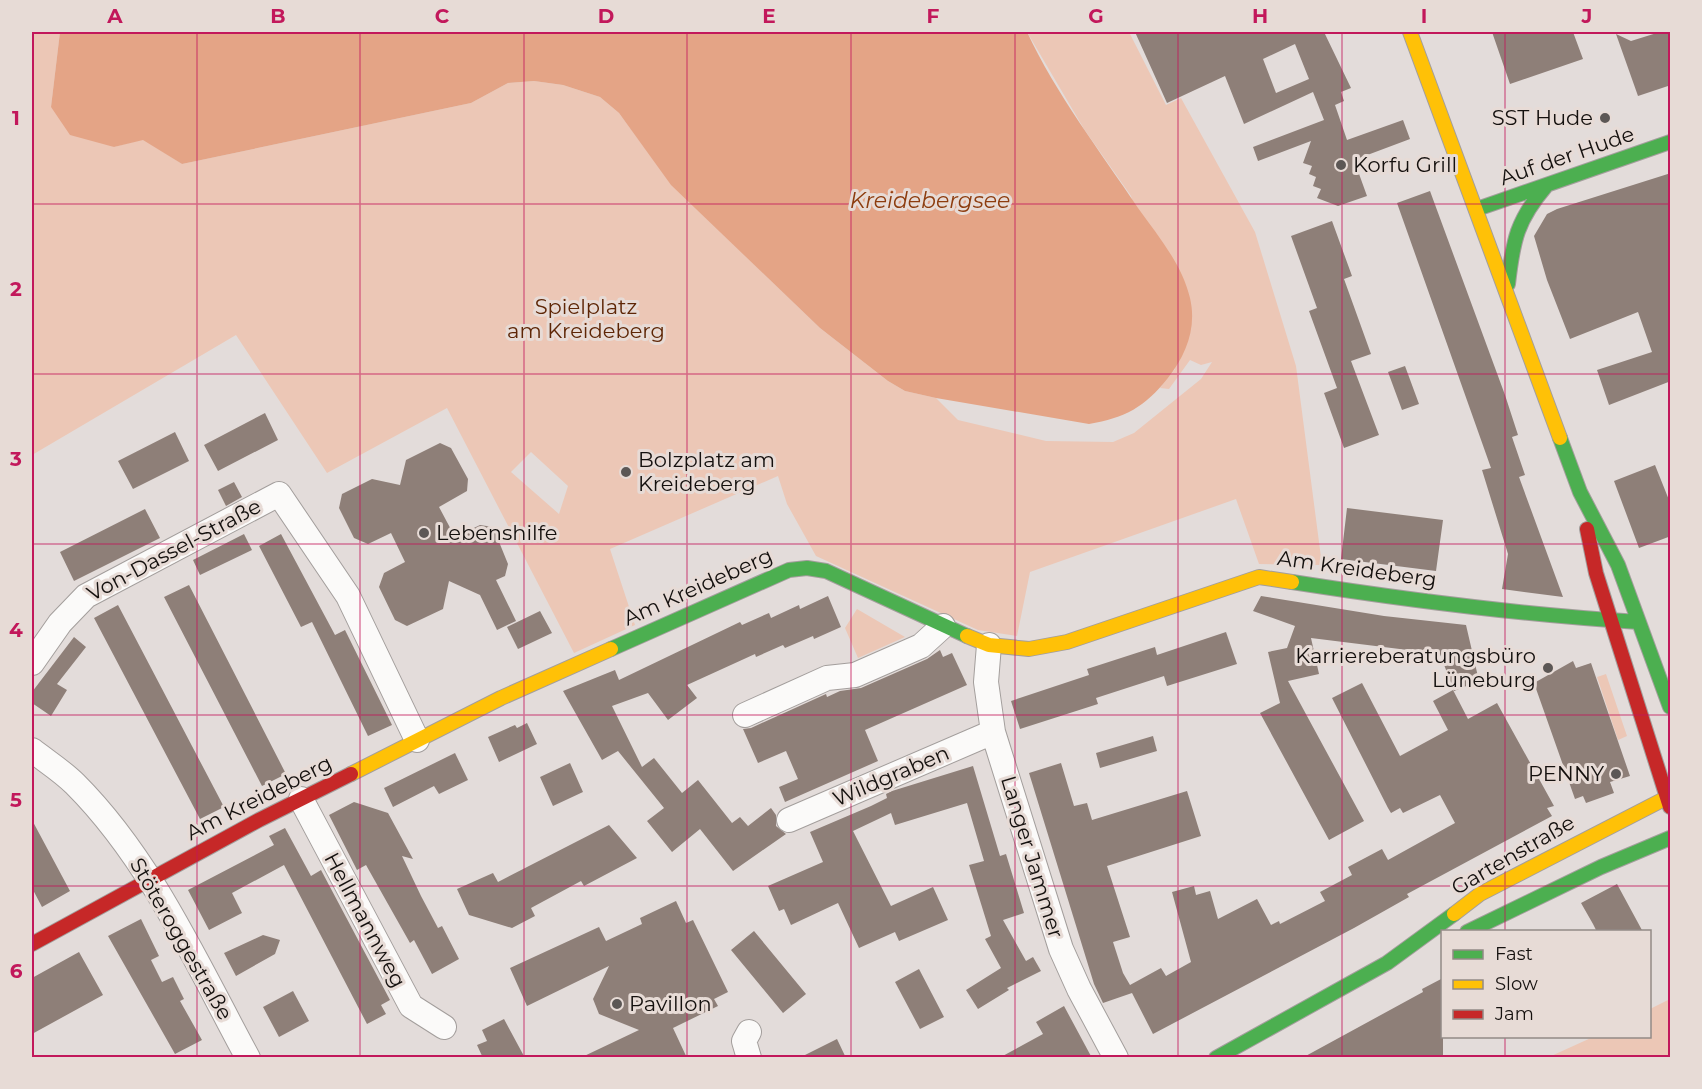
<svg xmlns="http://www.w3.org/2000/svg" width="1702" height="1089" font-family="Montserrat,sans-serif">
	<style>
		.green { fill: #ecc7b6; fill-rule: evenodd }
		.water { fill: #e4a486 }
		.building { fill: #8e7f78; fill-rule: evenodd }
		.lines { fill: none; stroke-linecap: round; stroke-linejoin: round }
		.street-casing { stroke: #a39e9c; stroke-width: 26 }
		.fast-casing { stroke: #a39e9c; stroke-width: 16 }
		.slow-casing { stroke: #a39e9c; stroke-width: 16 }
		.jam-casing { stroke: #a39e9c; stroke-width: 16 }
		.street { stroke: #fbfaf9; stroke-width: 24 }
		.fast { stroke: #4caf50; stroke-width: 14 }
		.slow { stroke: #ffc107; stroke-width: 14 }
		.jam { stroke: #c62828; stroke-width: 14 }
		.grid { fill: none; stroke: #c2185b; stroke-width: 1.5; stroke-opacity: 0.55 }
		.poi-dot { fill: #5c5755; stroke: #e7dbd6; stroke-width: 2 }
		.labels { text-anchor: middle; stroke-width: 6; stroke-linejoin: round; paint-order: stroke }
		.poi-label { font-size: 21px; fill: #14100e; stroke: #e7dbd6; text-anchor: start }
		.street-label { font-size: 21px; fill: #14100e; stroke: #e7dbd6 }
		.park-label { font-size: 21px; fill: #5e2606; stroke: #e7dbd6 }
		.water-label { font-size: 22px; font-style: italic; fill: #8d3c0e; stroke: #e7dbd6 }
		.neatline { fill: none; stroke: #c2185b; stroke-width: 2 }
		.grid-label { font-size: 20px; text-anchor: middle; font-weight: bold; fill: #c2185b }
	</style>
	<rect width="100%" height="100%" fill="#e3dcda"/>
	<path class="green" d="M32,32H60L51,107L114,147L143,139L182,164L471,103L508,83L534,81L563,85L600,97L619,113L672,185L820,328L888,381L905,391L936,398L958,420L1046,441L1113,442L1134,433L1201,379L1212,362L1201,365L1190,360L1169,389L1160,388L1175,369L1131,196L1084,129L1027,32H1129L1166,105L1181,98L1255,232L1296,366L1322,565L1259,564L1236,499L1030,572L1017,636L978,630L816,556L787,504L778,476L610,549L635,625L574,653L447,408L327,473L236,335L32,455ZM531,452L568,486L559,514L511,472Z
		M857,609L905,637L858,658L845,628Z
		M1606,674L1627,736L1618,740L1597,677Z
		M1670,999V1057H1549L1593,1037L1650,1036V1009Z"/>
	<path class="water" d="M60,32H1027C1056,94 1100,151 1138,208C1158,236 1182,264 1190,298C1197,328 1186,355 1168,378C1145,407 1125,418 1089,424L936,398L905,391L888,381L820,328L671,185L619,113L600,97L563,85L534,81L508,83L471,103L182,164L143,140L114,147L70,135L51,107Z"/>
	<path class="building" d="M1135,32H1324L1351,88L1341,92L1344,101L1335,105L1347,140L1403,120L1410,139L1354,160L1367,196L1338,206L1317,198L1321,189L1313,186L1316,177L1309,174L1312,166L1303,163L1311,141L1258,161L1253,147L1324,120L1313,92L1244,124L1225,76L1167,103ZM1295,44L1309,79L1276,93L1263,59Z
		M1492,32H1573L1583,59L1510,84Z
		M1660,32H1671V85L1638,96L1616,34L1631,41Z
		M1671,173V381L1609,405L1597,370L1652,352L1638,312L1570,339L1547,280L1534,236L1547,214L1557,209Z
		M1430,191L1505,395L1518,435L1512,437L1525,475L1519,477L1563,597L1502,589L1508,554L1482,470L1491,468L1397,203Z
		M1332,221L1352,276L1344,279L1371,354L1351,361L1379,435L1344,448L1324,393L1337,388L1309,311L1317,308L1291,236Z
		M1405,366L1419,404L1402,410L1388,372Z
		M265,413L278,440L218,471L204,445Z
		M175,432L189,461L133,489L118,461Z
		M440,443L451,448L468,479L467,491L439,507L455,537L480,525L493,527L508,564L505,576L496,580L516,621L497,630L480,595L449,581L443,609L407,626L395,620L379,587L384,573L405,562L391,533L368,544L354,538L339,508L342,494L372,479L400,485L406,460Z
		M1655,465L1671,505V536L1639,548L1614,481Z
		M234,482L242,497L226,506L218,490Z
		M1347,508L1443,520L1436,571L1341,559Z
		M145,509L160,538L74,581L60,552Z
		M244,534L252,550L200,575L193,560Z
		M281,534L335,635L345,630L392,725L368,736L312,622L301,627L259,546Z
		M189,585L286,774L262,786L164,597Z
		M828,596L841,627L814,639L813,636L785,648L783,645L756,657L755,654L687,685L697,698L668,720L648,693L612,706L642,767L654,758L682,793L698,780L732,823L740,817L748,826L771,808L776,815V826L786,834L733,871L700,829L672,852L647,821L664,808L618,751L602,760L563,691L615,670L619,680L740,622L742,625L769,613L771,618L799,605L800,609Z
		M1261,596L1384,616L1466,625L1479,681L1454,691L1440,654L1311,638L1319,674L1288,681L1364,821L1329,840L1260,713L1280,703L1268,652L1287,648L1295,626L1253,611Z
		M118,605L224,807L200,819L94,618Z
		M540,611L552,633L518,649L507,627Z
		M1226,632L1237,664L1167,686L1164,676L1096,698L1098,704L1020,729L1011,701L1089,675L1087,669L1155,647L1157,655Z
		M74,637L86,647L57,684L67,690L51,716L32,703V692Z
		M940,650L943,657L952,653L967,685L865,730L878,761L785,802L779,787L798,779L786,751L758,763L743,729L751,728L826,694L827,697L840,691L861,688L927,659Z
		M1573,661L1576,668L1591,663L1630,776L1610,782L1614,793L1586,803L1583,796L1575,799L1534,683Z
		M1362,683L1400,756L1448,730L1433,701L1453,690L1468,719L1497,703L1554,806L1547,808L1552,816L1407,894L1409,897L1354,928L1153,1034L1132,993L1103,1003L1094,984L1029,773L1061,763L1074,806L1087,803L1092,820L1187,791L1201,836L1107,866L1130,937L1113,942L1123,973L1130,985L1161,968L1166,976L1191,962L1172,892L1194,886L1196,895L1210,891L1218,919L1257,899L1271,925L1279,921L1280,924L1325,901L1320,892L1352,875L1348,867L1382,849L1388,860L1455,823L1440,795L1403,813L1400,808L1391,813L1388,808L1332,698Z
		M527,723L537,744L499,762L488,737L515,725L517,728Z
		M1153,736L1157,751L1100,768L1096,753Z
		M455,753L468,780L439,794L434,786L393,807L384,788Z
		M570,763L583,792L553,806L540,777Z
		M973,766L1000,856L1006,854L1024,913L1003,920L1026,961L1033,957L1041,971L1007,988L1009,990L978,1009L966,990L1001,968L985,939L991,936L969,865L984,861L967,803L895,825L891,813L853,831L891,906L933,887L948,920L899,941L895,932L859,948L838,903L791,925L784,909L779,911L768,886L823,862L810,832L871,806L887,798L886,794L892,791Z
		M354,802L388,813L413,859L402,856L421,896L438,928L442,926L459,959L432,974L414,940L410,943L366,865L357,870L329,815Z
		M32,820L70,891L42,907L32,888Z
		M609,825L637,858L584,886L581,881L531,908L535,916L512,928L469,915L457,889L493,873L498,882Z
		M285,828L311,876L321,870L390,1000L381,1005L386,1014L367,1024L284,865L232,893L242,913L209,930L188,890L274,845L269,836Z
		M1617,884L1643,932H1597L1593,924L1581,903Z
		M676,901L686,923L693,920L728,992L714,999L718,1006L673,1028L687,1058H580L639,1030L599,1014L593,999L609,966L527,1006L510,968L599,927L606,941L642,924L640,918Z
		M141,919L159,956L151,960L162,982L173,977L184,999L180,1001L202,1040L175,1054L108,936Z
		M754,931L806,994L783,1013L731,950Z
		M263,935L280,940L275,954L236,976L224,953Z
		M79,952L103,995L32,1034V978Z
		M919,969L944,1017L920,1029L895,982Z
		M1443,978V1058H1302L1423,992L1422,989Z
		M293,991L309,1021L279,1037L263,1007Z
		M1064,1006L1092,1058H999L1043,1034L1036,1022Z
		M504,1019L525,1058H483L477,1045L487,1041L482,1030Z
		M837,1039L846,1058H799Z"/>
	<g class="lines">
		<g class="street-casing">
			<path id="street" d="M989,645L986,682L993,732L1061,949L1079,989L1116,1058
				M32,663L60,623L86,596L279,494L348,596L417,740
				M745,715L827,678L855,675L921,646L943,626
				M32,750C46,761 62,771 75,784C151,860 197,964 248,1058
				M301,799L411,1006L444,1027
				M789,820L993,732
				M749,1032L744,1041L749,1058"/>
		</g>
		<g class="fast-casing">
			<path id="fast" d="M1477,209L1670,142
				M1508,284C1513,240 1517,220 1546,186
				M1560,438L1580,492L1618,565L1670,707
				M1292,582C1407,600 1523,615 1639,622
				M611,649L789,570L807,568L826,571L967,636
				M1467,932L1601,867L1670,838
				M1216,1058L1387,963L1454,914"/>
		</g>
		<g class="slow-casing">
			<path id="slow" d="M1410,32L1560,438
				M967,636L989,645L1029,649L1067,642L1259,577L1292,582
				M351,774L501,698L611,649
				M1454,914L1480,894L1670,796"/>
		</g>
		<g class="jam-casing">
			<path id="jam" d="M1587,529L1596,573L1670,807
				M32,944L259,820L351,774"/>
		</g>
		<use href="#street" class="street"/>
		<use href="#fast" class="fast"/>
		<use href="#slow" class="slow"/>
		<use href="#jam" class="jam"/>
	</g>
	<path class="grid" d="M197,32V1058M360,32V1058M524,32V1058M687,32V1058M851,32V1058M1015,32V1058M1178,32V1058M1342,32V1058M1505,32V932M32,204H1670M32,374H1670M32,544H1670M32,715H1670M32,886H1670M1505,1036V1058"/>
	<g class="poi-dot">
		<circle cx="1605" cy="118" r="6"/>
		<circle cx="1341" cy="165" r="6"/>
		<circle cx="626" cy="472" r="6"/>
		<circle cx="424" cy="533" r="6"/>
		<circle cx="1548" cy="668" r="6"/>
		<circle cx="1616" cy="774" r="6"/>
		<circle cx="617" cy="1004" r="6"/>
	</g>
	<g class="labels">
		<g class="poi-label">
			<text x="1593" y="125" text-anchor="end">SST Hude</text>
			<text x="1353" y="172">Korfu Grill</text>
			<text x="638" y="467">Bolzplatz am<tspan x="638" dy="24">Kreideberg</tspan></text>
			<text x="436" y="540">Lebenshilfe</text>
			<text x="1536" y="663" text-anchor="end">Karriereberatungsbüro<tspan x="1536" dy="24">Lüneburg</tspan></text>
			<text x="1604" y="781" text-anchor="end">PENNY</text>
			<text x="629" y="1011">Pavillon</text>
		</g>
		<g class="street-label">
			<text transform="translate(1567 156) rotate(-19)" y="7">Auf der Hude</text>
			<text transform="translate(174 550) rotate(-28)" y="7">Von-Dassel-Straße</text>
			<text transform="translate(1357 569) rotate(8)" y="7">Am Kreideberg</text>
			<text transform="translate(698 587) rotate(-24)" y="7">Am Kreideberg</text>
			<text transform="translate(891 776) rotate(-23)" y="7">Wildgraben</text>
			<text transform="translate(259 798) rotate(-27)" y="7">Am Kreideberg</text>
			<text transform="translate(1513 855) rotate(-30)" y="7">Gartenstraße</text>
			<text transform="translate(1032 857) rotate(73)" y="7">Langer Jammer</text>
			<text transform="translate(365 920) rotate(62)" y="7">Hellmannweg</text>
			<text transform="translate(181 939) rotate(60)" y="7">Stöteroggestraße</text>
		</g>
		<g class="park-label">
			<text x="586" y="314">Spielplatz<tspan x="586" dy="24">am Kreideberg</tspan></text>
		</g>
		<g class="water-label">
			<text x="930" y="208">Kreidebergsee</text>
		</g>
	</g>
	<rect width="1702" height="1089" fill="none" stroke="#e7dbd6" stroke-width="66"/>
	<rect x="1441" y="930" width="210" height="108" fill="#e7dbd6" stroke="#938a86" stroke-width="1.5"/>
	<rect x="1453" y="950" width="30" height="9" fill="#4caf50" stroke="#938a86" stroke-width="1.5"/>
	<text x="1495" y="960" font-size="18" fill="#14100e">Fast</text>
	<rect x="1453" y="980" width="30" height="9" fill="#ffc107" stroke="#938a86" stroke-width="1.5"/>
	<text x="1495" y="990" font-size="18" fill="#14100e">Slow</text>
	<rect x="1453" y="1010" width="30" height="9" fill="#c62828" stroke="#938a86" stroke-width="1.5"/>
	<text x="1495" y="1020" font-size="18" fill="#14100e">Jam</text>
	<rect x="33" y="33" width="1636" height="1023" class="neatline"/>
	<g class="grid-label">
		<text x="115" y="23">A</text>
		<text x="278" y="23">B</text>
		<text x="442" y="23">C</text>
		<text x="606" y="23">D</text>
		<text x="769" y="23">E</text>
		<text x="933" y="23">F</text>
		<text x="1096" y="23">G</text>
		<text x="1260" y="23">H</text>
		<text x="1424" y="23">I</text>
		<text x="1587" y="23">J</text>
		<text x="16" y="125">1</text>
		<text x="16" y="296">2</text>
		<text x="16" y="466">3</text>
		<text x="16" y="637">4</text>
		<text x="16" y="807">5</text>
		<text x="16" y="978">6</text>
	</g>
</svg>
